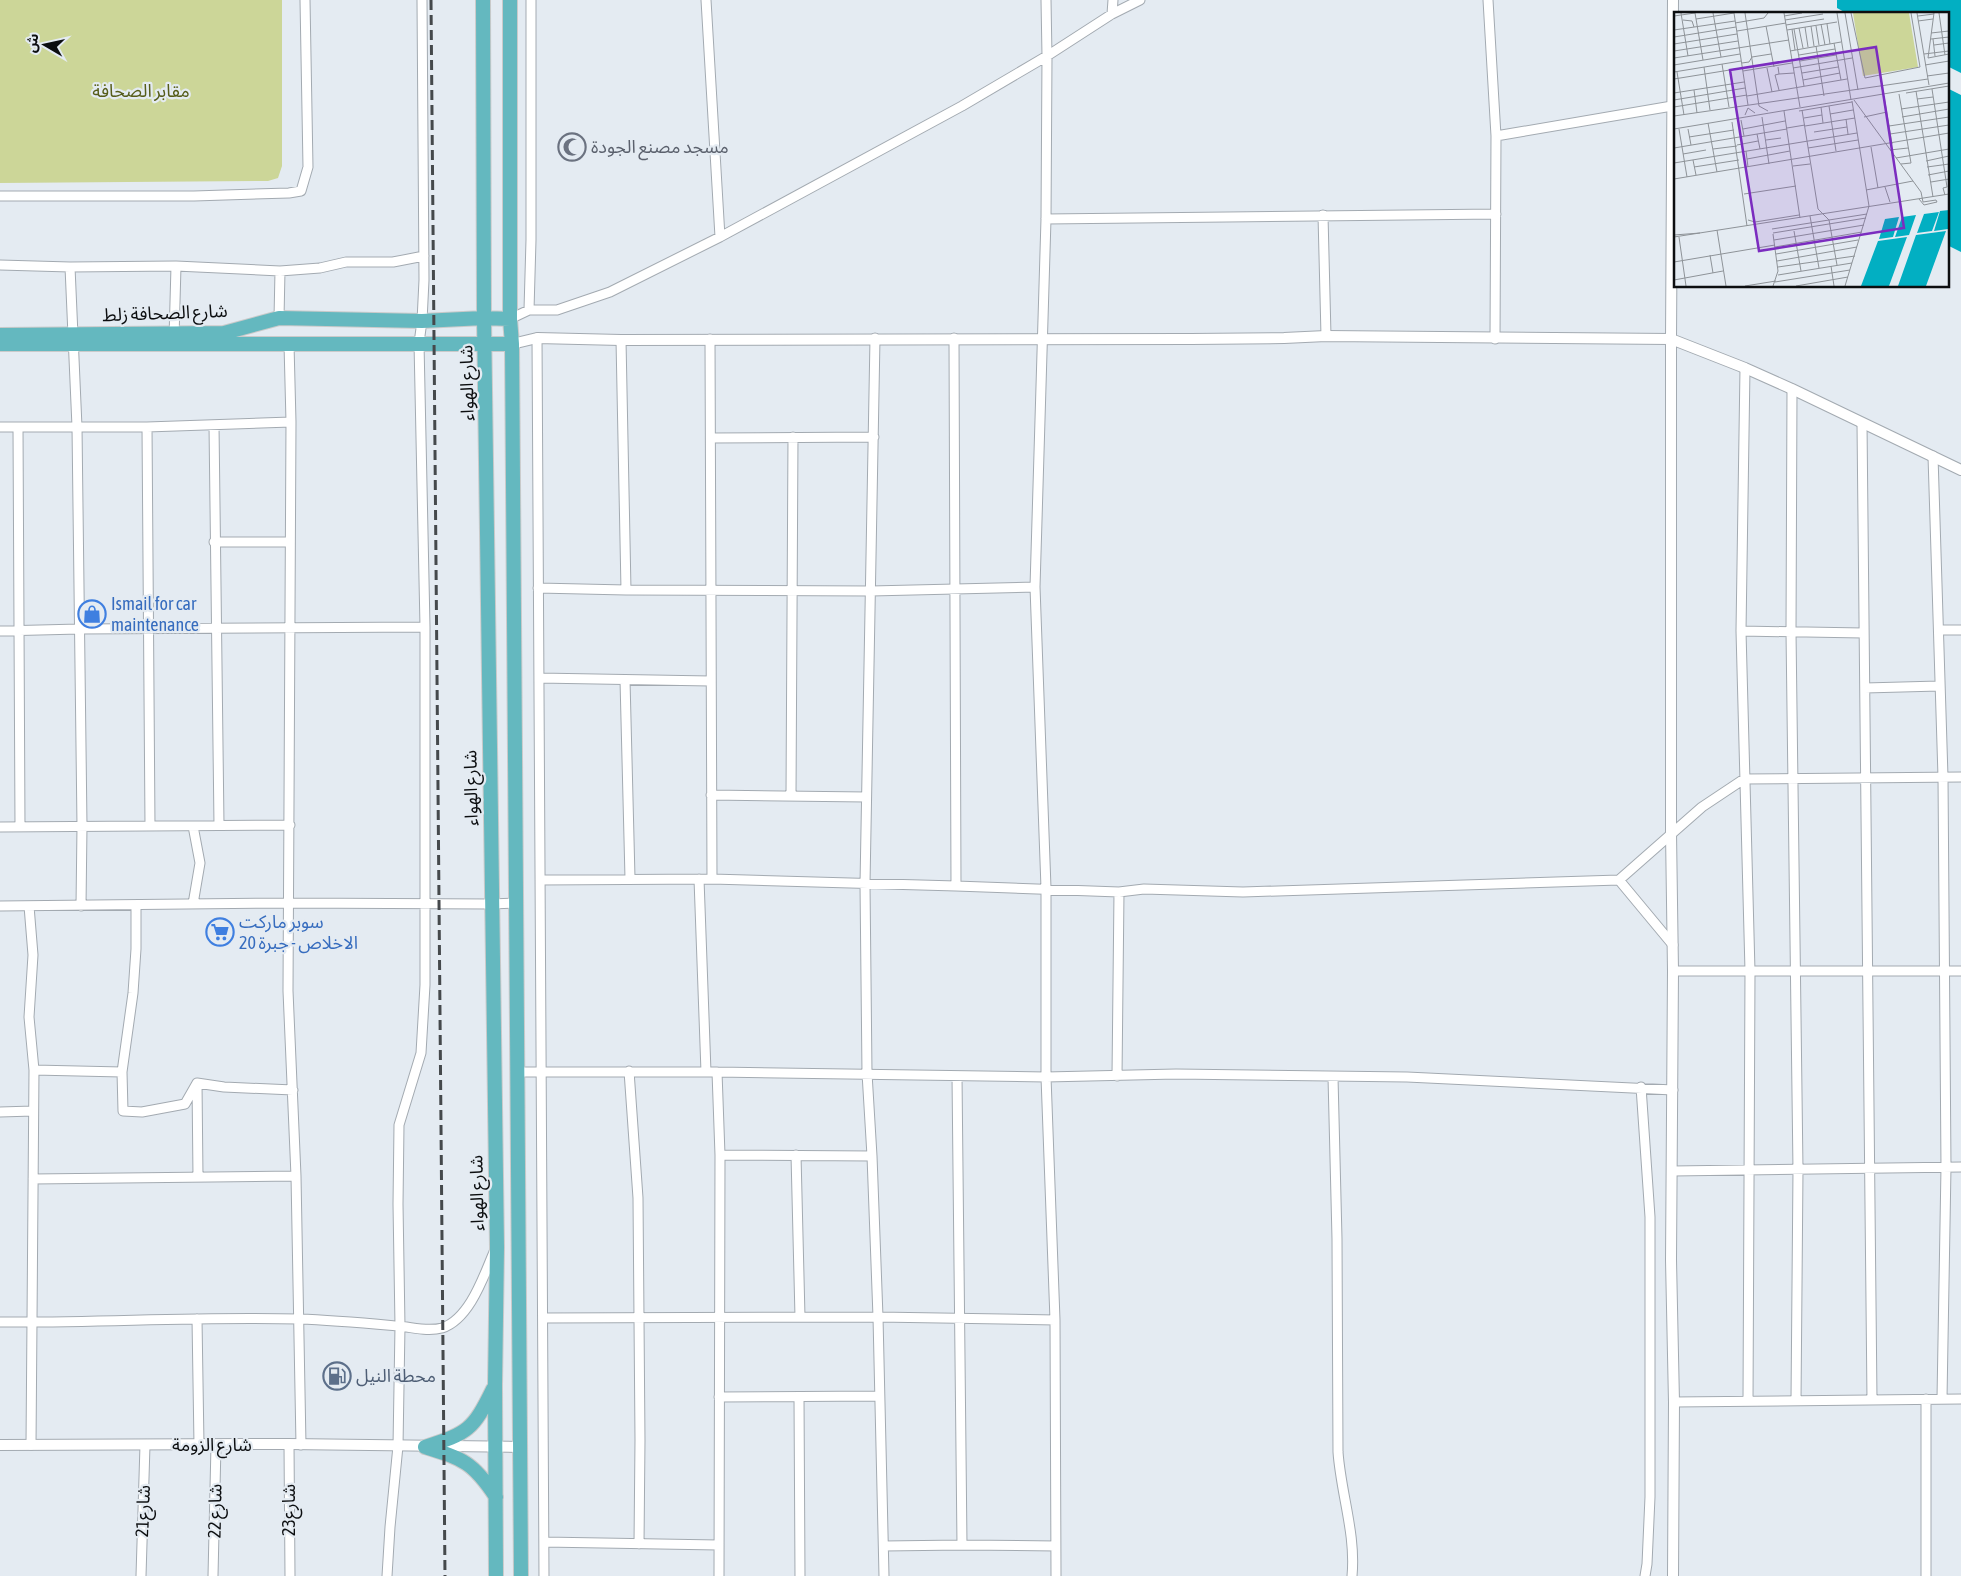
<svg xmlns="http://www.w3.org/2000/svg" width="1961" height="1576" font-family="'Asap Condensed','Noto Sans Arabic',sans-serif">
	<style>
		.green { fill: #ccd698 }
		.water { fill: #02afc2 }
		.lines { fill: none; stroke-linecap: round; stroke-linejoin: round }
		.minor-casing { stroke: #a3aab1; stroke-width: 11 }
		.tertiary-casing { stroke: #a3aab1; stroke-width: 12 }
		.trunk-casing { stroke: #cacaca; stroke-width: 16 }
		.minor { stroke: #fff; stroke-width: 9 }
		.tertiary { stroke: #fff; stroke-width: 10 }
		.trunk { stroke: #64b8bf; stroke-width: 14 }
		.rail { stroke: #45494c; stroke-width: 3; stroke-dasharray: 10 5; stroke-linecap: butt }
		.labels { text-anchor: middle; stroke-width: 4.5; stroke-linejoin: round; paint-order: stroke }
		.park-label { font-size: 18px; fill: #565d1a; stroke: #e4ebf2 }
		.worship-label { font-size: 18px; fill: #5b616d; stroke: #e4ebf2; text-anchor: start }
		.street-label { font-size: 18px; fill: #0c0e10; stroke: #e4ebf2 }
		.shop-label { font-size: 18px; fill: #366cbe; stroke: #e4ebf2; text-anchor: start }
		.service-label { font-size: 18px; fill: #4e5e75; stroke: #e4ebf2; text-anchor: start }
		.inset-road { fill: none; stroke: #8e9398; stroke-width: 1 }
		.view { fill: #7b2cbf; fill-opacity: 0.15; stroke: #7b2cbf; stroke-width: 2.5 }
		.inset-edge { fill: none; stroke: #0c0e10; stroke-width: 2.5 }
	</style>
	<rect width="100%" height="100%" fill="#e4ebf2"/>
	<path class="green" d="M0,0H282V166L278,178L268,181L0,183Z"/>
	<path class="water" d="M1837,0H1961V73L1947,66V14H1848L1837,8Z
		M1947,88L1961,95V252L1947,245Z"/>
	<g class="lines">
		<g class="minor-casing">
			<path id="minor" d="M706,0L720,237
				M1046,0L1047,56L1046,219L1035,587L1046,888V1077L1055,1320L1056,1576
				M1488,0L1496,136L1495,339
				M1112,14L1113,0
				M1496,136L1672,106
				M0,196H194L289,193L301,191L308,167L305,0
				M1323,215L1326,336
				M1046,219L1496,214
				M0,265L70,267L176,266L280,271L320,268L346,262H393L424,256
				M70,267L77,427L82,826L81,906
				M529,310L531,240V0
				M279,318L280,271
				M510,319L529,310H557L610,292L720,237L962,106L1047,56L1112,14L1140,0
				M174,338L176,266
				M537,338L544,1576
				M875,338L865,884L867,1073L872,1156L878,1317L884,1576
				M954,338L956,886
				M710,339L712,879
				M621,340L626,590
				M289,344L291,422L288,991L296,1176L301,1445
				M1745,368L1741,631L1750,971L1748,1401
				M1792,389L1791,632L1798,1170L1796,1401
				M1862,423L1872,1400
				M214,425L219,825
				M0,427H147L291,422
				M18,427L20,827
				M147,427L150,826
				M711,438L874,437
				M1933,456L1943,777L1946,1167L1942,1399
				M214,542H290
				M538,588L626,590L871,591L1035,587
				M1939,630H1961
				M0,631L79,629L425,627
				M1741,631L1863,633
				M539,678L710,681
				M625,680L630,878
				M1865,688L1939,686
				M711,795L866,797
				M791,796L793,437
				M193,826L200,863L193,904
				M0,827L290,825
				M699,879L706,1072
				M540,880L712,879L956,886L1119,892L1144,889L1243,892L1619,880L1702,807L1744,779L1961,777
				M1619,880L1673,945
				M136,905V949L133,993L122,1072L123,1111L142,1112L185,1104L197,1083
				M0,906L288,903L491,904L515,903
				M29,906L33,955L29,1017L34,1070L31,1445
				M1673,971H1961
				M34,1070L122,1072
				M629,1071L638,1198L640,1440L639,1544
				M517,1072H717L1046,1077L1176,1074L1407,1077L1673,1090
				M717,1072L720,1155L719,1576
				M957,1076L962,1545
				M1117,1076L1119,892
				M1333,1077L1337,1239L1338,1452C1341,1494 1356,1534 1352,1576
				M197,1083L224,1087L293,1090
				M197,1083L198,1177
				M1641,1087L1650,1217V1497L1647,1564L1645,1576
				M0,1112L33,1111
				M720,1155L872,1156
				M796,1155L800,1317
				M1673,1171L1961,1167
				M33,1179L296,1176
				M543,1318L878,1317L1055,1320
				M197,1319L199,1445
				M0,1322C100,1323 199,1316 299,1319C332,1320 364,1323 397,1326C412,1327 427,1332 442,1328C470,1319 484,1275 494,1252
				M719,1397L879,1396
				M799,1397L800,1576
				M1674,1402L1961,1399
				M289,1444L290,1576
				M544,1542L718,1545
				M884,1546L962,1545L1056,1546
				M141,1576L145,1445
				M213,1576L216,1445
				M387,1576L390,1527L398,1446L400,1326L398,1204L399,1125L421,1053L425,985V627L419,343L422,321L424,280L422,0
				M1926,1576V1399"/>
		</g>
		<g class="tertiary-casing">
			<path id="tertiary" d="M512,344L537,338L621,340L1191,339L1284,338L1326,336L1671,339L1745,368L1792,389L1961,470
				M0,1445L289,1444L521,1447
				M1673,1576L1674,1402L1671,1260L1673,971L1671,833V339L1673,0"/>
		</g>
		<g class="trunk-casing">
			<path id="trunk" d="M483,0L484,318L497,1247L495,1386L496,1576
				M510,0V319L512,344L521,1576
				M0,335L224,333L279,318L422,321L484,318L510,319
				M0,344H512
				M425,1447C468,1433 473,1430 493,1389
				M425,1447C463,1459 473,1462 496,1497"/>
		</g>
		<use href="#minor" class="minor"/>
		<use href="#tertiary" class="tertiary"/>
		<use href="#trunk" class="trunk"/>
		<path class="rail" d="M431,0L445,1576"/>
	</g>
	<defs>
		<g id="mosque-ring" transform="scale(1.4375)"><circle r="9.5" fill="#e4ebf2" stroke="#6b7280" stroke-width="1.5"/><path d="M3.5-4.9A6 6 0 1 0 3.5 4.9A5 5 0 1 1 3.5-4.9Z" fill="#6b7280"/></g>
		<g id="shop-ring" transform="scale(1.4375)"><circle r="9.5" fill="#e4ebf2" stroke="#3f7fe0" stroke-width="1.5"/><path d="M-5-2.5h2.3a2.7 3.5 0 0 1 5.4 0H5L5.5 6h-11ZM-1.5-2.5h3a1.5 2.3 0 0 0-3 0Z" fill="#3f7fe0"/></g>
		<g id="supermarket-ring" transform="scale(1.4375)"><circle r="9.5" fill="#e4ebf2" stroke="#3f7fe0" stroke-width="1.5"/><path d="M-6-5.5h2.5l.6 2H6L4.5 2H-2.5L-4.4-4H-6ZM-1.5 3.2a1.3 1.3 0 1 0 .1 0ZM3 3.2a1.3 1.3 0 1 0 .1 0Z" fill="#3f7fe0"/></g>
		<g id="fuel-ring" transform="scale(1.4375)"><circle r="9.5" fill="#e4ebf2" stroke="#5c6f8a" stroke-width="1.5"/><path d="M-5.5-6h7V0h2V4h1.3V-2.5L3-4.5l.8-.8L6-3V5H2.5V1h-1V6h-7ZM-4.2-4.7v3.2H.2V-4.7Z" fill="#5c6f8a"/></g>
	</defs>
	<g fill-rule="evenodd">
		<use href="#mosque-ring" x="572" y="147"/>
		<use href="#shop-ring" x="92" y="614"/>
		<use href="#supermarket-ring" x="220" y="932"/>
		<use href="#fuel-ring" x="337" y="1376"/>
	</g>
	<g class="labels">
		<g class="park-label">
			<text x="141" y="97">مقابر الصحافة</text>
		</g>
		<g class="worship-label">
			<text x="591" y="153">مسجد مصنع الجودة</text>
		</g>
		<g class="street-label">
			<text transform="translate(165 313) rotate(-2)" y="6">شارع الصحافة زلط</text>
			<text transform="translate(467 383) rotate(-91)" y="6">شارع الهواء</text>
			<text transform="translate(471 788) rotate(-91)" y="6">شارع الهواء</text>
			<text transform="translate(477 1193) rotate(-91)" y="6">شارع الهواء</text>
			<text x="212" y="1451">شارع الزومة</text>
			<text transform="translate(289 1510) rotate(-90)" y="6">شارع23</text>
			<text transform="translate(143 1511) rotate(-88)" y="6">شارع21</text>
			<text transform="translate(215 1511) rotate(-89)" y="6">شارع 22</text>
		</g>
		<g class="shop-label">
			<text x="111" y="610">Ismail for car<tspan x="111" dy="21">maintenance</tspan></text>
			<text x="239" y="928">سوبر ماركت<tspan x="239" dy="21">الاخلاص - جبرة 20</tspan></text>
		</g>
		<g class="service-label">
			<text x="356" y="1382">محطة النيل</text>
		</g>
	</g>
	<g transform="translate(1674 12)">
		<rect width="275" height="275" fill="#e4ebf2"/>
		<path d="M179,1H235L244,55L189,64Z" fill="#ccd698"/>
		<path d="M275,198L274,217L260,219L266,199ZM265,200L258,219L243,221L250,202ZM242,203L235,223L221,225L228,205ZM225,205L219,225L205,227L211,207ZM272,219L252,274H224L242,223ZM233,225L215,274H187L204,229Z" fill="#02afc2"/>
		<path class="inset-road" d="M7,1L14,44M39,1L47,45M60,1L74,93M71,1L85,94L94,99M110,1L126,95M163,1L177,88M171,1L184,78M177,1L191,66L246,55L237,1M243,1L255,73M265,1L271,43M0,4L21,1L29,48M110,4L128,1M244,4L260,2M22,7L60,1M9,8L18,9L20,15M111,8L149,2M244,9L259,7M61,11L90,6L94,1M147,12L151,33M153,12L156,32M112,13L150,7M92,14L100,55M137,14L140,34M142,14L145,33M131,15L134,35M125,16L129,36M118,17L121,38M120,17L130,74M0,18L61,9M113,18L163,10M63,19L112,11M257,21L275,19M0,25L62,15M257,27L275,25M259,27L261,44M160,31L167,68M0,32L63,22M260,33L275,31M142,34L150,84M0,39L64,29M116,39L167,30M250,42L275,39M125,43L161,37M0,46L115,28M254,46L260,1M254,46L275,42M126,49L162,43M68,51L75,50L78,45L97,42M48,52L55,95M0,53L66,42M251,53L275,49M30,55L36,98M104,55L105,62L101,63L105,78M93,56L98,80M119,56L178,46M69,59L118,51M0,60L67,49M3,60L10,103M128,61L164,55M105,62L120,61M253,64L275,61M0,67L68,56M129,68L166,61M258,77L273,175L269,176L271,183M20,78L23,101M242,79L259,185M0,81L70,70M232,81L275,74M225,82L237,151L227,152M73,84L173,67M210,84L218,132M243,87L259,85M0,88L71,76M180,88L247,180L249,190L262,188L263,190L250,193L245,187M155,94L162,139M0,95L73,83M147,95L149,111M227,97L275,90M128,98L144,197L155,208L163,253M110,99L126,206M125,99L178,90M156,102L179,98M71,103L74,96L81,101M0,104L254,67M88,105L95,152M190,105L213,100M228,105L275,97M130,106L148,103M172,107L174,122M67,108L70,124M58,110L73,214M34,111L43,160M131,114L181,106M215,114L275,105M113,116L131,113M0,117L275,71M5,117L13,165M14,117L17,133M69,117L111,109M140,120L173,115M83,122L86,137M216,122L275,113M15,125L60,118M92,128L107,126M63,133L84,129M197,135L204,176M0,136L113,117M134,136L184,128M39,137L63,134M216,138L234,136M72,139L74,155M9,142L32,138M222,146L275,137M73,147L116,139M19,148L22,163M252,149L275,144M0,151L183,121M119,154L136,152M20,155L65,148M253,155L275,152M254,163L275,159M0,167L275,121M257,170L275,167M211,175L216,190M192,178L239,169M70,182L122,174M136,204L145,256M74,208L81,210L125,203M98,217L193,202M43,218L52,274M120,219L127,259M99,221L192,206M99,222L104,259L99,274M0,223L26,221M0,225L275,182M5,225L12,274M100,228L190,213M101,235L188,220M102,242L184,228M36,243L39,261M103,249L183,235M0,250L101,233M157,254L160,274M104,255L181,244M104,263L178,251M0,268L49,259M101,270L176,258M71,274L102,269M122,274L174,265M171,274L195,194L178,89"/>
		<path class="view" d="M202,35L230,216L85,239L56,58Z"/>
		<rect width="275" height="275" class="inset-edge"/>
	</g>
	<g transform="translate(45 45) rotate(279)" stroke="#e4ebf2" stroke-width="4" paint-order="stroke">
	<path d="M0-4L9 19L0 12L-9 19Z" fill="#0c0e10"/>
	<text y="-8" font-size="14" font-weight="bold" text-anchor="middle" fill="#0c0e10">ش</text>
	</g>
</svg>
